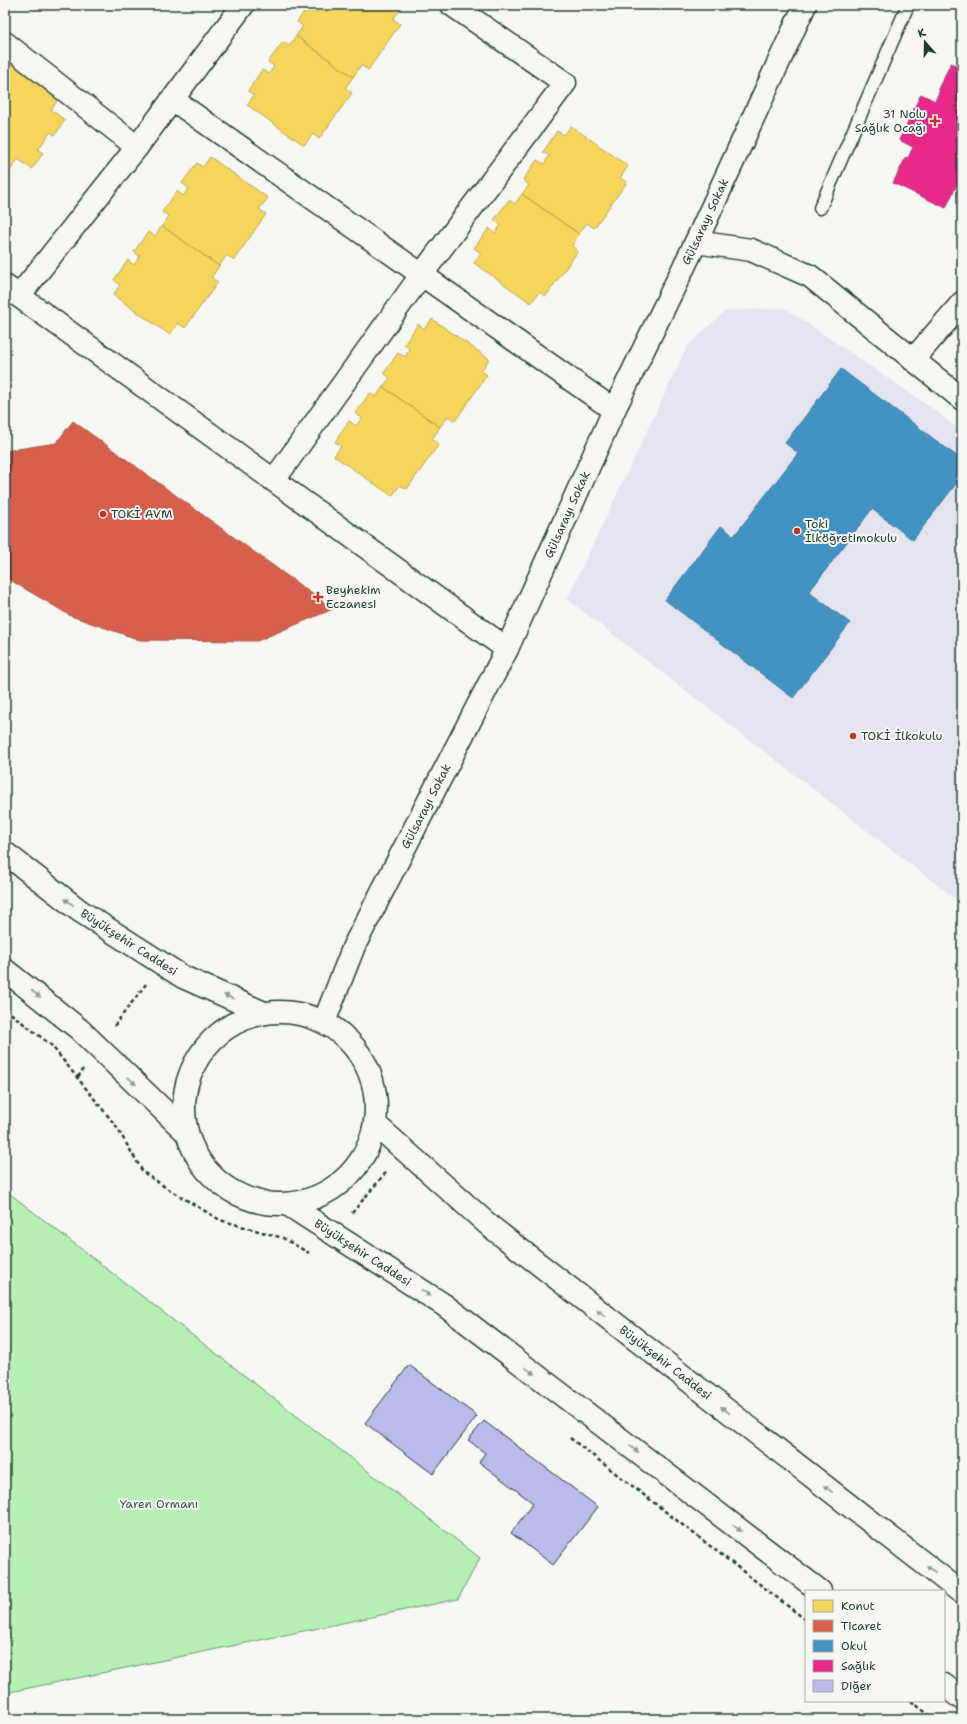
<svg xmlns="http://www.w3.org/2000/svg" width="967" height="1724" font-family="'Shantell Sans',sans-serif">
	<style>
		.built { fill: #e4e4f0 }
		.green { fill: #b6f0b4; stroke: #6a9674 }
		.homes { fill: #f6d55c; stroke: #b6a750 }
		.shops { fill: #d6604d; stroke: #9f5646 }
		.schools { fill: #4393c3; stroke: #387998 }
		.health { fill: #e7298a; stroke: #ab2f70 }
		.building { fill: #bbb9ea; stroke: #1f3d34 }
		.lines { fill: none; stroke-linecap: round; stroke-linejoin: round }
		.lane-casing { stroke: #1f3d34; stroke-width: 15 }
		.street-casing { stroke: #1f3d34; stroke-width: 25 }
		.primary-casing { stroke: #1f3d34; stroke-width: 25 }
		.path { stroke: #1f3d34; stroke-width: 2.5; stroke-dasharray: 4 3; stroke-linecap: butt }
		.lane { stroke: #f6f6f2; stroke-width: 12 }
		.street { stroke: #f6f6f2; stroke-width: 22 }
		.primary { stroke: #f6f6f2; stroke-width: 22 }
		.oneway { fill: #8a9a93 }
		.poi-dot { fill: #c8321e; stroke: #f6f6f2; stroke-width: 1.5 }
		.labels { text-anchor: middle; stroke-width: 4; stroke-linejoin: round; paint-order: stroke }
		.poi-label { font-size: 12px; fill: #1f3d34; stroke: #f6f6f2; text-anchor: start }
		.street-label { font-size: 12px; fill: #1f3d34; stroke: #f6f6f2 }
		.park-label { font-size: 12px; fill: #365847; stroke: #f6f6f2 }
	</style>
	<rect width="100%" height="100%" fill="#f6f6f2"/>
	<filter id="ink" filterUnits="userSpaceOnUse"><feTurbulence type="fractalNoise" baseFrequency=".025" numOctaves="2"/><feDisplacementMap in="SourceGraphic" scale="8" xChannelSelector="R" yChannelSelector="G"/><feConvolveMatrix kernelMatrix="1 2 1 2 8 2 1 2 1" color-interpolation-filters="sRGB"/></filter>
	<g filter="url(#ink)">
		<path class="built" d="M785,308L933,409L962,432V904L567,599L687,347L725,311Z"/>
		<path class="green" d="M5,1190L480,1558L458,1599L5,1693Z"/>
		<path class="homes" d="M309,5H397L402,8L393,19L400,24L368,70L361,65L353,77L296,36L303,26L297,22Z
			M296,36L353,77L345,88L352,93L319,139L313,134L304,145L247,105L254,95L248,91L262,70L269,74L274,66L268,62L283,42L289,46Z
			M5,58L60,96L51,110L65,120L55,135L50,132L38,150L43,153L32,169L18,159L8,173L5,171Z
			M571,126L628,166L620,178L627,182L594,228L587,223L579,234L522,194L529,185L523,180L537,160L544,164L549,156L543,152L557,131L564,135Z
			M210,157L268,198L259,209L266,214L234,260L227,255L219,266L162,226L169,216L162,212L177,191L183,196L189,188L182,183L197,163L203,167Z
			M522,194L579,234L572,246L578,251L546,296L539,292L531,303L474,263L481,253L474,248L489,228L495,233L501,225L494,220L509,200L515,204Z
			M162,226L219,266L211,278L218,282L185,328L178,323L170,335L113,295L120,285L114,280L128,260L134,265L140,256L134,252L148,232L155,236Z
			M432,319L489,359L481,371L487,375L455,421L448,416L440,427L383,387L390,378L384,373L398,353L405,357L410,349L404,345L418,324L424,329Z
			M383,387L440,427L432,439L439,444L407,489L400,485L392,496L334,456L341,446L335,442L349,421L356,426L362,418L355,413L370,393L376,397Z"/>
		<path class="shops" d="M73,421L333,609L257,641L140,640L71,616L5,577V451L56,443Z"/>
		<path class="schools" d="M841,369L962,460V476L913,540L872,509L809,592L850,623L793,698L665,600L721,526L734,536L798,453L785,443Z"/>
		<path class="health" d="M951,63L962,68V173L946,208L893,183L906,157L908,158L913,147L899,140L921,94L935,101L940,90L938,89Z"/>
		<path class="building" d="M409,1365L477,1416L433,1474L365,1423Z
			M484,1421L598,1507L553,1565L511,1533L533,1503L479,1462L485,1453L468,1440Z"/>
		<g class="lines">
			<g class="lane-casing">
				<path id="lane" d="M820,208L908,5"/>
			</g>
			<g class="street-casing">
				<g id="street">
					<path d="M5,43L137,147L19,296"/>
					<path d="M172,99L614,410"/>
					<path d="M137,147L243,5"/>
					<path d="M696,242L751,250L810,276L962,399"/>
					<path d="M5,286L507,649"/>
					<path d="M913,360L962,303"/>
					<path d="M274,480L422,274L565,83L452,5"/>
					<path id="s1" d="M324,1022L354,946L507,649L614,410L696,242L805,5"/>
				</g>
			</g>
			<g class="primary-casing">
				<g id="primary">
					<path id="s2" d="M5,853L80,911L183,977L264,1013"/>
					<path d="M5,970L79,1029L187,1133"/>
					<circle cx="280" cy="1108" r="96"/>
					<path id="s3" d="M375,1124L491,1227L962,1593"/>
					<path id="s4" d="M287,1204L444,1305L820,1591"/>
					<path d="M944,1685L962,1699"/>
				</g>
			</g>
			<path class="path" d="M5,1009L51,1045L116,1126L143,1172L168,1189L220,1220L283,1238L309,1253
				M114,1026L146,984
				M78,1077L83,1069
				M352,1213L387,1171
				M570,1438L806,1620
				M911,1701L934,1719"/>
			<use href="#lane" class="lane"/>
			<use href="#street" class="street"/>
			<use href="#primary" class="primary"/>
		</g>
		<defs><path id="oneway-solid" d="M-6-.8H1V-3.2L6.5 0L1 3.2V.8H-6Z"/></defs>
		<g class="oneway">
			<use href="#oneway-solid" transform="translate(69 902) rotate(-142)"/>
			<use href="#oneway-solid" transform="translate(36 994) rotate(39)"/>
			<use href="#oneway-solid" transform="translate(229 997) rotate(-156)"/>
			<use href="#oneway-solid" transform="translate(132 1081) rotate(44)"/>
			<use href="#oneway-solid" transform="translate(426 1293) rotate(33)"/>
			<use href="#oneway-solid" transform="translate(601 1313) rotate(-142)"/>
			<use href="#oneway-solid" transform="translate(530 1371) rotate(37)"/>
			<use href="#oneway-solid" transform="translate(725 1410) rotate(-142)"/>
			<use href="#oneway-solid" transform="translate(634 1449) rotate(37)"/>
			<use href="#oneway-solid" transform="translate(828 1489) rotate(-142)"/>
			<use href="#oneway-solid" transform="translate(737 1528) rotate(37)"/>
			<use href="#oneway-solid" transform="translate(931 1569) rotate(-142)"/>
		</g>
	</g>
	<g class="poi-dot">
		<path d="M933 115h4v4h4v4h-4v4h-4v-4h-4v-4h4z"/>
		<circle cx="103" cy="514" r="4"/>
		<circle cx="797" cy="531" r="4"/>
		<path d="M316 591h4v4h4v4h-4v4h-4v-4h-4v-4h4z"/>
		<circle cx="853" cy="736" r="4"/>
	</g>
	<g class="labels">
		<g class="poi-label">
			<text x="926" y="118" text-anchor="end">31 Nolu<tspan x="926" dy="14">Sağlık Ocağı</tspan></text>
			<text x="111" y="518">TOKİ AVM</text>
			<text x="805" y="528">Toki<tspan x="805" dy="14">İlköğretimokulu</tspan></text>
			<text x="326" y="594">Beyhekim<tspan x="326" dy="14">Eczanesi</tspan></text>
			<text x="861" y="740">TOKİ İlkokulu</text>
		</g>
		<g class="street-label">
			<text dy="4" stroke="none"><textPath href="#s1" startOffset="887">Gülsarayı Sokak</textPath></text>
			<text dy="4" stroke="none"><textPath href="#s1" startOffset="563">Gülsarayı Sokak</textPath></text>
			<text dy="4" stroke="none"><textPath href="#s1" startOffset="239">Gülsarayı Sokak</textPath></text>
			<text dy="4" stroke="none"><textPath href="#s2" startOffset="153">Büyükşehir Caddesi</textPath></text>
			<text dy="4" stroke="none"><textPath href="#s4" startOffset="90">Büyükşehir Caddesi</textPath></text>
			<text dy="4" stroke="none"><textPath href="#s3" startOffset="376">Büyükşehir Caddesi</textPath></text>
		</g>
		<g class="park-label">
			<text x="159" y="1508">Yaren Ormanı</text>
		</g>
	</g>
	<rect width="967" height="1724" fill="none" stroke="#f6f6f2" stroke-width="20"/>
	<rect x="10" y="10" width="947" height="1704" fill="none" stroke="#1f3d34" stroke-width="1.5" filter="url(#ink)"/>
	<rect x="805" y="1590" width="140" height="112" fill="#f6f6f2" stroke="#a0aca6"/>
	<rect x="813" y="1600" width="20" height="12" fill="#f6d55c" stroke="#a0aca6"/>
	<text x="841" y="1610" font-size="12" fill="#1f3d34">Konut</text>
	<rect x="813" y="1620" width="20" height="12" fill="#d6604d" stroke="#a0aca6"/>
	<text x="841" y="1630" font-size="12" fill="#1f3d34">Ticaret</text>
	<rect x="813" y="1640" width="20" height="12" fill="#4393c3" stroke="#a0aca6"/>
	<text x="841" y="1650" font-size="12" fill="#1f3d34">Okul</text>
	<rect x="813" y="1660" width="20" height="12" fill="#e7298a" stroke="#a0aca6"/>
	<text x="841" y="1670" font-size="12" fill="#1f3d34">Sağlık</text>
	<rect x="813" y="1680" width="20" height="12" fill="#bbb9ea" stroke="#a0aca6"/>
	<text x="841" y="1690" font-size="12" fill="#1f3d34">Diğer</text>
	<g transform="translate(925 42) rotate(340)" stroke="#f6f6f2" stroke-width="3" paint-order="stroke">
	<path d="M0-3L7 15L0 10L-7 15Z" fill="#1f3d34"/>
	<text y="-6" font-size="11" font-weight="bold" text-anchor="middle" fill="#1f3d34">K</text>
	</g>
</svg>
